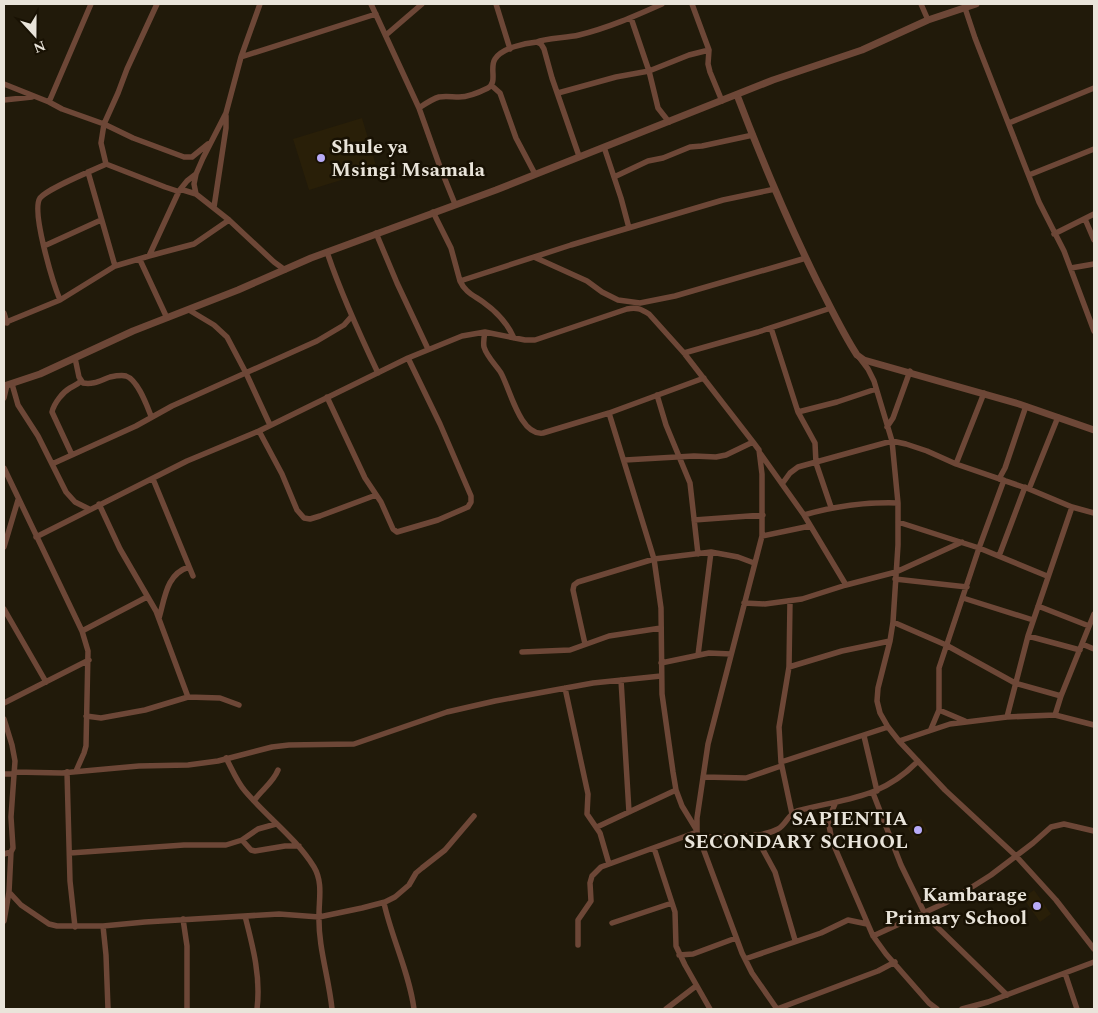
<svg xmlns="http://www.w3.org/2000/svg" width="1098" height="1013" font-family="Spectral,serif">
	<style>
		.built { fill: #291f08 }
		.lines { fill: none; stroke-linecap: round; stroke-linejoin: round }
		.minor { stroke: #6d4737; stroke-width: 5.5 }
		.tertiary { stroke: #6d4737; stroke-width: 7 }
		.poi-dot { fill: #b8abf7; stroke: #181103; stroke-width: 2 }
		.labels { text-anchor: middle; stroke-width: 5; stroke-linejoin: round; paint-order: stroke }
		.poi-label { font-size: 20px; font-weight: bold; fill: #e9e4da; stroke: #181103; text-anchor: end }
	</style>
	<rect width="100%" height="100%" fill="#211a0a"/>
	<path class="built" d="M362,118L377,169L309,190L293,139Z
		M921,819L928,832L915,840L907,827Z
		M1034,890L1051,914L1040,922L1023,898Z"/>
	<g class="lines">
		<path class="minor" d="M260,4L241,57L226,113L203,158L196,174L194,184L196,194L229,220L274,262L285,270
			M371,4L419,108L440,167L455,204
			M496,4L510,49
			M692,4L709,50L708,64L710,72L722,101
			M921,4L928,20
			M965,8L975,38L1039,202L1064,251L1094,331
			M631,18L649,71L658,108L669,122
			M386,35L422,4
			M537,42C545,38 567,38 579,35C608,28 635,16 662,4
			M241,57L376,14
			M4,84L49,102L62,109L104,124L133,138L184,157H192L208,144
			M491,85L500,93L516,138L535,174
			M558,93L616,77L649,71L689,55L709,50
			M4,100L32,97
			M49,102L91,4
			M419,108C425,104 432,99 439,97C446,96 452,97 459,97C468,97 480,92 488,88C498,82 489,68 495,59C502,48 525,43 537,42L541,44L544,49L552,78L579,156
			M1009,123L1094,88
			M604,147L621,198L629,228
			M106,164L101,143L104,124L118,93L127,69L157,4
			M88,172L115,266
			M1029,175L1094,149
			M614,177L648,161L663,158L690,147L702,146L753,135
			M214,207L226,128V116
			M433,212L451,248L460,281L571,245L723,200L775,189
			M1085,219L1094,240
			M376,233L397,283L428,349
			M1054,234L1094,214
			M44,246L101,220
			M327,252C341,294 359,333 378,373
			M149,256L194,244L229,220
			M534,257L587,281L602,292L618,300L640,303L675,296L806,258
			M140,260L167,318
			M1071,268L1094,264
			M460,281C465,292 473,295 483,302C497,312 507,322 514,338
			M60,300C53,283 31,211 40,198C48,188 92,171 106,164L165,187L177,191L183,190L196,194
			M189,310L214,325L227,337L246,373L270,425
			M4,313L7,323
			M4,323L60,300L115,266L149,256L179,191L187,181L196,174
			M771,328L798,412L815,443L816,463L831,507
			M485,332C484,337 483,342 484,347C487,357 496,365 501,373C510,389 520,436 543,433L609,413
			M684,353L758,332L831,308
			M859,357L868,369L874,381L892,441L898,503V545L893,622L890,641L878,688L877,701L880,713L888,727L899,741L945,790L1016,856L1056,900L1094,949
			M75,358L79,377L83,383C94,385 101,380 110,377C115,376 122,375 126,376C138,380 147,406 151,416
			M12,384L18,405L38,436L66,492L75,502L89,509
			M657,395L666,425L690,483L698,554
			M327,397L365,478L381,502L393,529L397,532L438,520L468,507L471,502V496L440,424L408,358
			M4,398L7,385
			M798,412L837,402L876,389
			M887,427L893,418L910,371
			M259,431L282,474L297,510L304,518L310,519L320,516L376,495
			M760,453L804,515L846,585
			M72,455L52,412C54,403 63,392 70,388C75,385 77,385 81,381
			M625,460L694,456L716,457L726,455L753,442
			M52,464L136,426L172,406L317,341L344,325L351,317
			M956,464L984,393
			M4,468L82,631L88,651L86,746L84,753L76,771
			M153,479L193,576
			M999,479L1005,468L1026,406
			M782,484L790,473L798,467L892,441L906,444L927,451L956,464L1029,489L1072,507L1094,513
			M1029,489L1058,417
			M99,504L120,549L156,611L188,697
			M804,515C835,506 865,502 898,503
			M694,520L763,515
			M898,522L979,548L1047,576
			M762,536L810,526
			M36,537L187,461L259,431L408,358L462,336L485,332L525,340H535L627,309C637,307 641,309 649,314L684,353L753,442L759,450L762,474V536L708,744L697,818V832L742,953L752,973L777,1009
			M4,547L18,500
			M999,556L1025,487
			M895,579L967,587
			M963,598L1033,620
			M790,601L789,667L779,727L781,762L792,814
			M744,603L765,604L802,599L846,585L896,572L962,542
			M1038,606L1089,626
			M4,609L46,682
			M159,618C165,598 166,574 189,567
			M893,622L946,645L1015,683L1061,696
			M82,631L147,597
			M1028,636L1080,650
			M585,644L573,590L574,585L578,582L654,559L711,552L738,557L754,563
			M1082,644L1094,649
			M522,652L570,650L609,636L661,628
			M698,655L711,552
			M661,663L709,653L731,654
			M789,667L842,651L890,641
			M621,680L629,812
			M565,688L588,794L587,814L600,833L609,864
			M4,703L89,660
			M939,710L965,721
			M1055,715L1061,696L1094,614
			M86,716L101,718L145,710L188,697L220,698L239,705
			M1007,717L1028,636L1072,507
			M4,719L12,745L15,761L11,817L13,848L11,852L4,854
			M931,729L939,710V668L979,548L1004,480
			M864,736L877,791
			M899,741L950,724L1007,717L1055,715L1094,725
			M226,758C232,769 237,782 245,791C267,817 296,838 314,867C323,882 319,899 319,915C318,947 329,978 332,1009
			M781,762L888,727
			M14,772L62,773L139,766L188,765L218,761L272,747L289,745L354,744L447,712L495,701L593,683L661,676
			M67,772L70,881L75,927
			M4,774H14
			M703,777L746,778L781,766
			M873,793L901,865L924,912L934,924L1007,995
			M254,801C261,790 273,783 278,770
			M835,804L828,820L832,841L873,936L886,954L929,1003L937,1009
			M597,827L676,790
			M696,829L682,806L676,790L673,772L662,694L661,608L654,559L609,413L704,378
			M755,835L775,872L795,940
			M698,837C721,836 758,840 778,829C786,825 788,814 797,811C845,798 880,800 918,761
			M242,840L251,850L255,851L285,846H299
			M654,848L675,912L676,946L685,965L710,1009
			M70,853L184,845H226L242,840L258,829L276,824
			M9,892L21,905L49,924L57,926H103L145,922L279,914L319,917L362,908L385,902L395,897L409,885L416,873L422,868L445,850L474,816
			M384,903C392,939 409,972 414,1009
			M245,916C253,947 261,977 257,1009
			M183,919L187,946V1009
			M4,921L9,892L11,852
			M612,923L672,903
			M103,926L106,955L108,1009
			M873,936L945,903L961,894L991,875L1033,843L1051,827L1064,824L1094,831
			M578,945V920L591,901L590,883L592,876L601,867L697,832
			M679,955L693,954L736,938
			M745,959L821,933L848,920L867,924
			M1065,973L1077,1009
			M666,1009L696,986
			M777,1009L878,971L895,962
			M962,1009L988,1002L1094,962"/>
		<path class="tertiary" d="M737,95C761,158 787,220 817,281C830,306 842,332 857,355L864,360L1019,404L1094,430
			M4,386L40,374L133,331L238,290L311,258L496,190L773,80L862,50L928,20L976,4"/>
	</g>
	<g class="poi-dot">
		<circle cx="321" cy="158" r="5"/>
		<circle cx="918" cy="830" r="5"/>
		<circle cx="1037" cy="906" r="5"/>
	</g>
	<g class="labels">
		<g class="poi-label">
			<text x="331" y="153" text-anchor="start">Shule ya<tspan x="331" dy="23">Msingi Msamala</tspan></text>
			<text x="908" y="825">SAPIENTIA<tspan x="908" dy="23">SECONDARY SCHOOL</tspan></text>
			<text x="1027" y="901">Kambarage<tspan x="1027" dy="23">Primary School</tspan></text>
		</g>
	</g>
	<rect width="1098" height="1013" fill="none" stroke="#e9e4da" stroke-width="10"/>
	<g transform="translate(35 35) rotate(159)" stroke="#181103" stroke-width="4" paint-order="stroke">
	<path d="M0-4L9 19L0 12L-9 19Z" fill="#e9e4da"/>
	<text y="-8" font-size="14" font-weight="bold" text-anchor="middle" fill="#e9e4da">N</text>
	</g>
</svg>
